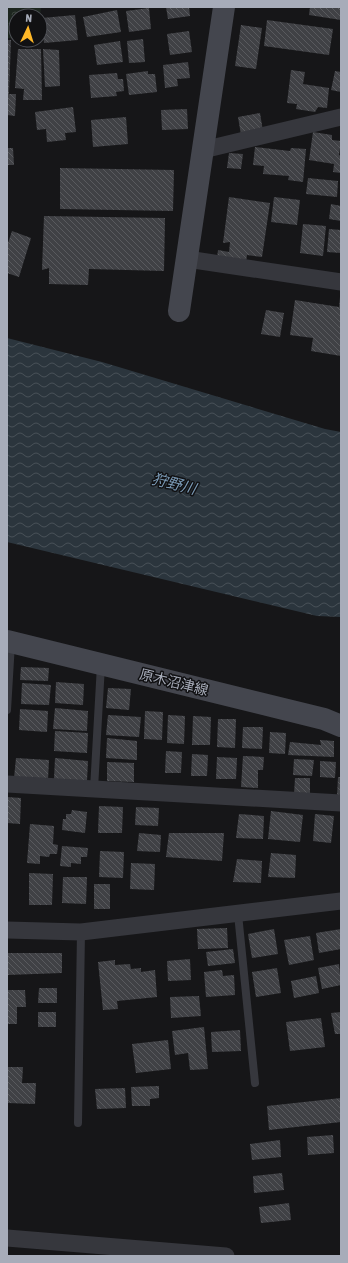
<svg xmlns="http://www.w3.org/2000/svg" width="348" height="1263" font-family="'Asap Condensed','Noto Sans JP',sans-serif">
	<style>
		.forest { fill: url(#forest-crowns) }
		.water { fill: url(#water-waves) }
		.building { fill: url(#building-back-hatch) }
		.lines { fill: none; stroke-linecap: round; stroke-linejoin: round }
		.lane { stroke: #36373d; stroke-width: 8 }
		.street { stroke: #36373d; stroke-width: 17 }
		.secondary { stroke: #44464e; stroke-width: 22 }
		.labels { text-anchor: middle; stroke-width: 3; stroke-linejoin: round; paint-order: stroke }
		.street-label { font-size: 14px; fill: #a7acb9; stroke: #111113 }
		.water-label { font-size: 15px; font-style: italic; fill: #7b9bb7; stroke: #111113 }
	</style>
	<defs>
		<pattern id="forest-crowns" width="20" height="18" patternUnits="userSpaceOnUse"><rect width="20" height="18" fill="#1d261f"/><path d="M2 6a3 3 0 1 1 6 0M12 15a3 3 0 1 1 6 0" fill="none" stroke="#3b433d"/></pattern>
		<pattern id="water-waves" width="16" height="10" patternUnits="userSpaceOnUse"><rect width="16" height="10" fill="#2b353d"/><path d="M0 5q4-4 8 0t8 0" fill="none" stroke="#475057"/></pattern>
		<pattern id="building-back-hatch" width="6" height="6" patternUnits="userSpaceOnUse"><rect width="6" height="6" fill="#404145"/><path d="M-1 5l2 2M0 0l6 6M5-1l2 2" fill="none" stroke="#595a5e"/></pattern>
	</defs>
	<rect width="100%" height="100%" fill="#161618"/>
	<path class="forest" d="M7,7H41L40,16H16V38H7Z"/>
	<path class="water" d="M7,338L102,362L325,429L341,432V617L317,616L7,542Z"/>
	<path class="building" d="M166,7H189L190,16L168,19Z
		M310,7H341V20L309,15Z
		M149,8L151,29L129,32L126,11Z
		M117,10L121,32L87,37L83,17Z
		M75,15L78,40L44,43L42,18Z
		M267,20L333,29L329,55L264,46Z
		M241,25L262,28L256,69L235,66Z
		M189,31L192,52L170,55L167,34Z
		M143,39L145,62L129,63L127,41Z
		M7,40H11L9,94H16L15,116L7,115Z
		M120,41L123,62L97,65L94,45Z
		M18,49H41L42,100H23L24,89L15,88Z
		M43,49L59,50L60,86L45,87Z
		M188,62L190,78L177,79L178,86L165,88L163,65Z
		M291,70L305,72L303,84L329,88L327,108L318,107L315,112L296,109L297,104L287,103Z
		M148,71V74H155L157,92L129,95L126,74Z
		M335,71L341,72V92L331,90Z
		M117,73L118,79H123L124,91L116,92L117,96L91,98L89,75Z
		M73,107L76,132L65,133L66,140L47,142L46,129L37,130L35,112Z
		M187,109L188,129L162,130L161,110Z
		M260,113L263,131L241,135L238,117Z
		M126,117L128,144L93,147L91,120Z
		M313,132L332,135V140L341,141L339,155L341,156V173L333,172L334,164L309,160Z
		M255,147L290,151L291,148L306,149L303,182L288,180L289,176L263,174L264,166L253,165Z
		M7,148H13L14,165H7Z
		M229,153L243,154L241,169L227,168Z
		M60,168L174,170L173,211L60,209Z
		M308,178L338,181L337,197L306,194Z
		M229,197L270,203L262,257L247,255L246,262L217,258L218,250L229,252L230,242L223,243Z
		M274,197L300,200L297,225L271,222Z
		M331,204L341,206V221L329,219Z
		M44,216L165,218L164,271L89,269L88,285L49,284V268L42,270Z
		M303,224L326,226L323,256L300,253Z
		M329,229L341,230V253L327,252Z
		M12,231L31,238L19,277L7,273V246Z
		M340,297L341,356L311,351L313,338L290,335L295,300L339,307Z
		M266,310L284,313L280,337L261,334Z
		M21,667L49,668L48,681L20,680Z
		M56,682L84,684L83,705L55,703Z
		M22,683L51,685L49,705L21,704Z
		M108,688L131,689L129,710L106,708Z
		M55,708L88,711L87,731L53,729Z
		M20,709L48,711L47,732L19,730Z
		M145,711L163,712L162,740L144,739Z
		M108,715L141,717L139,737L106,735Z
		M168,715L185,716L184,744L167,743Z
		M193,716L211,717L210,745H192Z
		M218,719H236L235,748L217,747Z
		M243,727H263L262,749L242,748Z
		M55,731L88,733L87,753L54,751Z
		M270,732L286,733L285,754L269,753Z
		M107,738L137,741V760L106,758Z
		M320,740L334,741V757L288,755L290,742L321,745Z
		M166,751L182,752L181,773H165Z
		M192,754L208,755L207,776H191Z
		M243,756L264,757L263,770H258V788L241,787Z
		M217,757L237,758L236,779H216Z
		M16,758L49,760L48,780L14,778Z
		M55,758L88,761L87,781L54,779Z
		M294,759L314,760L312,776L293,775Z
		M320,761L336,762L335,778L320,777Z
		M107,762L134,763V782L107,781Z
		M338,777H341V796H337Z
		M295,778H310V795L294,794Z
		M7,797L21,798L20,824L7,823Z
		M99,806L123,807L122,833H98Z
		M136,807L159,808L158,826L135,825Z
		M72,810L87,812L85,833L62,830L63,819H66V814H71Z
		M271,811L303,815L300,842L268,839Z
		M239,814L264,816L263,839L236,838Z
		M315,814L334,816L331,843L313,841Z
		M30,824L54,826L53,844L58,845L57,854H50L49,857L40,856V864L27,863Z
		M139,833L161,835L160,852L137,851Z
		M169,833H224L222,861L166,857Z
		M62,846L88,848L87,857H81V864L71,863V867L60,866Z
		M100,851L124,852L123,878L99,877Z
		M271,853L296,855L295,878L268,877Z
		M237,859L262,861L261,883L233,882Z
		M131,863L155,864L154,890L130,889Z
		M29,873L53,874L52,905H29Z
		M63,877H87L86,904L62,903Z
		M94,884H110V909H94Z
		M227,928L228,948L198,949L197,929Z
		M274,929L278,954L252,958L248,934Z
		M341,929V949L319,953L316,933Z
		M310,936L314,960L289,965L284,940Z
		M233,949L235,963L208,966L206,952Z
		M7,953H62V973L7,975Z
		M190,959L191,980L168,981L167,961Z
		M115,960V965L130,964L131,969L141,968V972L155,970L157,997L117,1001L118,1009L103,1010L98,962Z
		M339,964L341,985L322,989L318,968Z
		M277,968L281,993L256,997L252,972Z
		M222,970L223,976L234,975L235,995L206,997L204,972Z
		M316,976L319,993L294,998L291,981Z
		M39,988H57V1003H38Z
		M7,990H25L26,1007H17V1024H7Z
		M199,996L201,1016L171,1018L170,997Z
		M38,1012H56V1027H38Z
		M341,1012V1034H335L331,1013Z
		M321,1018L325,1047L290,1051L286,1022Z
		M204,1027L208,1069L190,1070L188,1053L175,1055L172,1031Z
		M240,1030L241,1051L212,1052L211,1032Z
		M168,1040L171,1069L136,1073L132,1044Z
		M7,1067H23L22,1083H36L35,1104L7,1103Z
		M159,1086V1098L150,1099V1106H132L131,1087Z
		M125,1088L126,1108L97,1109L95,1089Z
		M341,1098V1122L269,1130L267,1106Z
		M333,1135L334,1153L308,1155L307,1137Z
		M280,1140L281,1157L252,1160L250,1144Z
		M282,1173L284,1190L254,1193L253,1176Z
		M289,1203L291,1220L261,1223L259,1207Z"/>
	<g class="lines">
		<path class="lane" d="M7,710L11,643
			M94,789L101,665
			M238,914L255,1083
			M78,1123L81,932"/>
		<path class="street" d="M203,150L341,117
			M187,259L341,282
			M7,784L341,803
			M7,930L81,932L341,901
			M7,1238L226,1256"/>
		<path class="secondary" d="M179,311L224,7
			M7,641L324,719L341,726"/>
	</g>
	<g class="labels">
		<g class="street-label">
			<text transform="translate(174 682) rotate(14)" y="5">原木沼津線</text>
		</g>
		<g class="water-label">
			<text transform="translate(174 484) rotate(14)" y="5">狩野川</text>
		</g>
	</g>
	<rect width="348" height="1263" fill="none" stroke="#a7acb9" stroke-width="16"/>
	<g transform="translate(28 28) rotate(4)"><circle r="19" fill="#111113" stroke="#4d4f55"/>
	<path d="M0-3L7 15L0 10L-7 15Z" fill="#ffb727"/>
	<text y="-6" font-size="11" font-weight="bold" text-anchor="middle" fill="#a7acb9">N</text>
	</g>
</svg>
